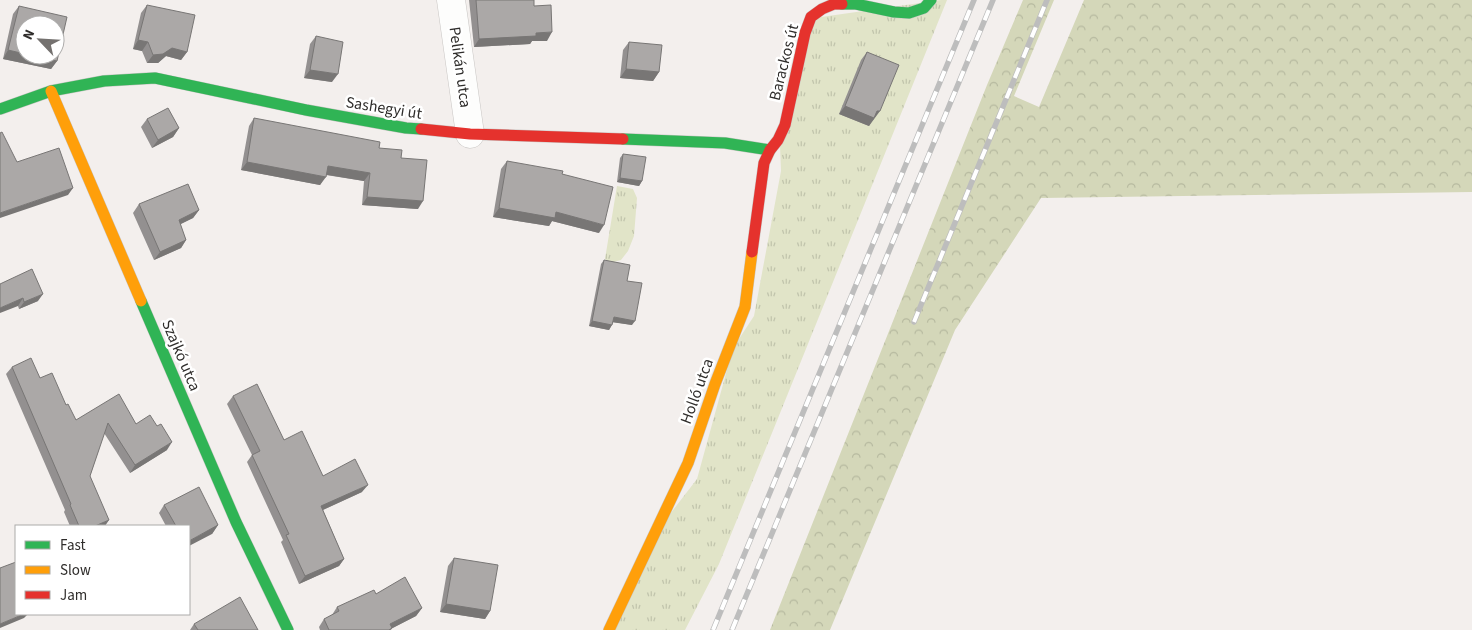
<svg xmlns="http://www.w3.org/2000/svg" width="1472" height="630" font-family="'Source Sans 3',sans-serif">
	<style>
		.grass { fill: url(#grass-tufts) }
		.forest { fill: url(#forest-crowns) }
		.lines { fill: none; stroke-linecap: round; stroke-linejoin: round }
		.street-casing { stroke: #c8c5c3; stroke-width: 29 }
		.fast-casing { stroke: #c8c5c3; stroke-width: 12 }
		.slow-casing { stroke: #c8c5c3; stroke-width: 12 }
		.jam-casing { stroke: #c8c5c3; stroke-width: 12 }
		.street { stroke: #fdfdfc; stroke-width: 28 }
		.fast { stroke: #30b455; stroke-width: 11 }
		.slow { stroke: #ff9f0a; stroke-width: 11 }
		.jam { stroke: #e5322d; stroke-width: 11 }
		.rail-casing { stroke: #bdbdbd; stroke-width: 5.5 }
		.rail { stroke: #fff; stroke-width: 4; stroke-dasharray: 11; stroke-linecap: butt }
		.wall { fill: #939090 }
		.shaded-wall { fill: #787675 }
		.building { fill: #aba8a7; stroke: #787675 }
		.labels { text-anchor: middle; stroke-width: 5; stroke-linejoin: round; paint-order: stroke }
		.street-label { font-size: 16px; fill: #2f2d2b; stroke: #fff }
	</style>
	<defs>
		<pattern id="grass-tufts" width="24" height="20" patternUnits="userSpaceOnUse" patternTransform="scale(1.25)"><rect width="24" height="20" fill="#e1e4c8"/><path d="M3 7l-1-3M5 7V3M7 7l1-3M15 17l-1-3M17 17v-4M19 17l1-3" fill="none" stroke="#c1c4ac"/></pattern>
		<pattern id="forest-crowns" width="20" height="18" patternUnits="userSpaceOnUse" patternTransform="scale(1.25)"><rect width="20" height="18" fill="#d4d7b9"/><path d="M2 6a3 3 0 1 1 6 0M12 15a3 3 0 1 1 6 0" fill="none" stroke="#b6b99f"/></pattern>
	</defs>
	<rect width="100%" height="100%" fill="#f3efed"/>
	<path class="grass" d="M941,0H947L719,564L685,630H615L670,514L697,479L733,348L754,316L781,171L780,146L814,18Z
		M617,186L633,189L637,198L634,236L628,251L621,260L610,263L605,259Z"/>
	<path class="forest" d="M1023,0H1054L1014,96L1039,107L1084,0H1472V192L1041,198L955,330L830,630H770L987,85Z"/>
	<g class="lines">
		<g class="street-casing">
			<path id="street" d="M451,0L470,134"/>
		</g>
		<g class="fast-casing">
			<path id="fast" d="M842,4H856L894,12L909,13L924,8L931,0
				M0,109L51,91L104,81L155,78L306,110L406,128L421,129
				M623,139L725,143L770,150
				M141,301L236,522L288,630"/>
		</g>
		<g class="slow-casing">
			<path id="slow" d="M51,91L141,301
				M609,630L688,463L715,384L745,307L752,252"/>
		</g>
		<g class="jam-casing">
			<path id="jam" d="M421,129L470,134L623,139
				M752,252L764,163L770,150L778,140L785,125L805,33L811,17L822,9L834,4H842"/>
		</g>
		<use href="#street" class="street"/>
		<use href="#fast" class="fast"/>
		<use href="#slow" class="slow"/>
		<use href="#jam" class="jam"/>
		<g class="rail-casing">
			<path id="rail" d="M914,322L1047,0
				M713,630L974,0
				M732,630L993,0"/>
		</g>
		<use href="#rail" class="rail"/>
	</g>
	<path class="wall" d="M469,0H534V6L547,41H532L530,44L474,47Z
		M147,5L187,52L181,60L166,56L158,63H147L142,51L133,49L141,13Z
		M19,6L57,61L51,69L3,59L13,14Z
		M316,36L332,82L304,78L310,44Z
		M629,42L659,72L653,81L620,78L623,50Z
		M867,52L874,120L873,119L869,126L839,114L861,60Z
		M254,118L379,148L401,158L418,209L362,205L364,181L326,175L320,185L241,170L249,126Z
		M147,119L179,128L173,137L152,148L141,127Z
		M623,154L642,181L639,186L617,182L620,158Z
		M507,161L562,174L599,233L552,221L549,226L493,217L501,169Z
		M139,204L199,210L193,218L180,224L186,240L181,248L154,260L133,213Z
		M604,260L627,281L632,325L613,322L609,330L589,326L601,264Z
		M0,284L38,301L19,309L18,306Z
		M12,367L40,378L66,405L76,420L136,424L167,450L130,473L104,433L90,476L105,526H70L64,512L65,510L6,374Z
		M233,396L284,440L323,476L362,492L323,510L344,559L339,566L299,584L281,542L283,540L247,462L252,455L227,404Z
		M164,505L218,525L212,534L189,526H166L159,513Z
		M454,558L490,611L485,619L440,612L448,566Z
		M376,594L422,608L416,616L392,628L391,630H320L319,627L324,619L332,615L337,607Z
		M194,624L258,630H190Z"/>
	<path class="shaded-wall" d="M552,32L547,41H532L530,44L474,47L479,39L536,33Z
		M138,40L148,42L142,51L133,49Z
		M172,48L187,52L181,60L166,56L158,63H147L153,55Z
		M8,50L25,54V55H29L57,61L51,69L3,59Z
		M626,69L659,72L653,81L620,78Z
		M310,70L338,74L332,82L304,78Z
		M845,106L877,111H880L869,126L839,114Z
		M179,128L173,137L152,148L158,140Z
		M247,162L326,177L320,185L241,170Z
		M328,166L370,173L364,181L322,174Z
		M620,178L642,181L639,186L617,182Z
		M73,188L68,195L0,218V213Z
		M367,197L423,201L418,209L362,205Z
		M499,208L556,212L604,225L599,233L552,221L549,226L493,217Z
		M199,210L193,218L173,228L179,220Z
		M186,240L181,248L154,260L160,252Z
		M43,294L38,301L19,309L24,302Z
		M23,298L18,306L0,313V308Z
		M614,317L635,321L632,325L611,322Z
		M592,321L612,325L609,330L589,326Z
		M172,442L167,450L130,473L135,465Z
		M368,485L362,492L316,513L321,506Z
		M109,520L105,526H95Z
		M218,525L212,534L189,546V541Z
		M344,559L339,566L299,584L305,576Z
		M446,604L490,611L485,619L440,612Z
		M422,608L416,616L389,630L390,624Z
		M24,614H28L24,618L0,628V624Z"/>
	<path class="building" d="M476,0H534V6L551,5L552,32L536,33V36L479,39Z
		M147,5L195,15L187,52L172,48L163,54L153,55L148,42L138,40Z
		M19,6L67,17L57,61L29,55H55V25H25V54L8,50Z
		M316,36L343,42L338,74L310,70Z
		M629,42L662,45L659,72L626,69Z
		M867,52L899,65L880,111H877L874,118L845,106Z
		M168,108L179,128L158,140L147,119Z
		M254,118L380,142L379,148L402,150L401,158L427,160L423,201L367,197L370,173L328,166L326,177L247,162Z
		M2,132L17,162L59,148L73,188L0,213V133Z
		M623,154L646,157L642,181L620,178Z
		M507,161L563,171L562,174L613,187L604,225L556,212L555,218L499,208Z
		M188,184L199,210L179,220L186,240L160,252L139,204Z
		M604,260L630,265L627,281L642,283L635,321L614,317L612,325L592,321Z
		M32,269L43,294L24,302L23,298L0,308V284Z
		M31,358L40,378L52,373L66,405L68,404L76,420L119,394L136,424L150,415L157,426L161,424L172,442L135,465L108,423L90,476L109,520L95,526H79L70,505L71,504L12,367Z
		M257,384L284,440L302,431L323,476L355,459L368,485L321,506L344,559L305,576L286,535L289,534L252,455L260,451L233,396Z
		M199,487L218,525L189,541V526H176L164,505Z
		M454,558L498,565L490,611L446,604Z
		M16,562V614H24L0,624V568Z
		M405,577L422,608L390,624L392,628L389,630H329L324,619L339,611L337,607L374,590L376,594Z
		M240,597L258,630H198L194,624Z"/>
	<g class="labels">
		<g class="street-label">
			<text transform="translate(783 62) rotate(-76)" y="6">Barackos út</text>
			<text transform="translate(461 67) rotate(82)" y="6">Pelikán utca</text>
			<text transform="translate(384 107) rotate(9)" y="6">Sashegyi út</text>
			<text transform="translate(182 355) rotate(67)" y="6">Szajkó utca</text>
			<text transform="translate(696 391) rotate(-70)" y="6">Holló utca</text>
		</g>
	</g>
	<rect x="15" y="525" width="175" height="90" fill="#ffffff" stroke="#acabaa"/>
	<rect x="25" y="541" width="25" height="8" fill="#30b455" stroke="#acabaa"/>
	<text x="60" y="550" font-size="15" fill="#2f2d2b">Fast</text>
	<rect x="25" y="566" width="25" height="8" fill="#ff9f0a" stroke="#acabaa"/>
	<text x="60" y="575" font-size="15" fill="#2f2d2b">Slow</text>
	<rect x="25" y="591" width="25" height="8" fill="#e5322d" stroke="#acabaa"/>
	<text x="60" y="600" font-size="15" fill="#2f2d2b">Jam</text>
	<g transform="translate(40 40) rotate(295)"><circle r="24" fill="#ffffff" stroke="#acabaa"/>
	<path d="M0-4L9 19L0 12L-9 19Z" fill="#74716f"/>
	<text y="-8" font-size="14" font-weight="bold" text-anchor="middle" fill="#2f2d2b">N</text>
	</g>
</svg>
